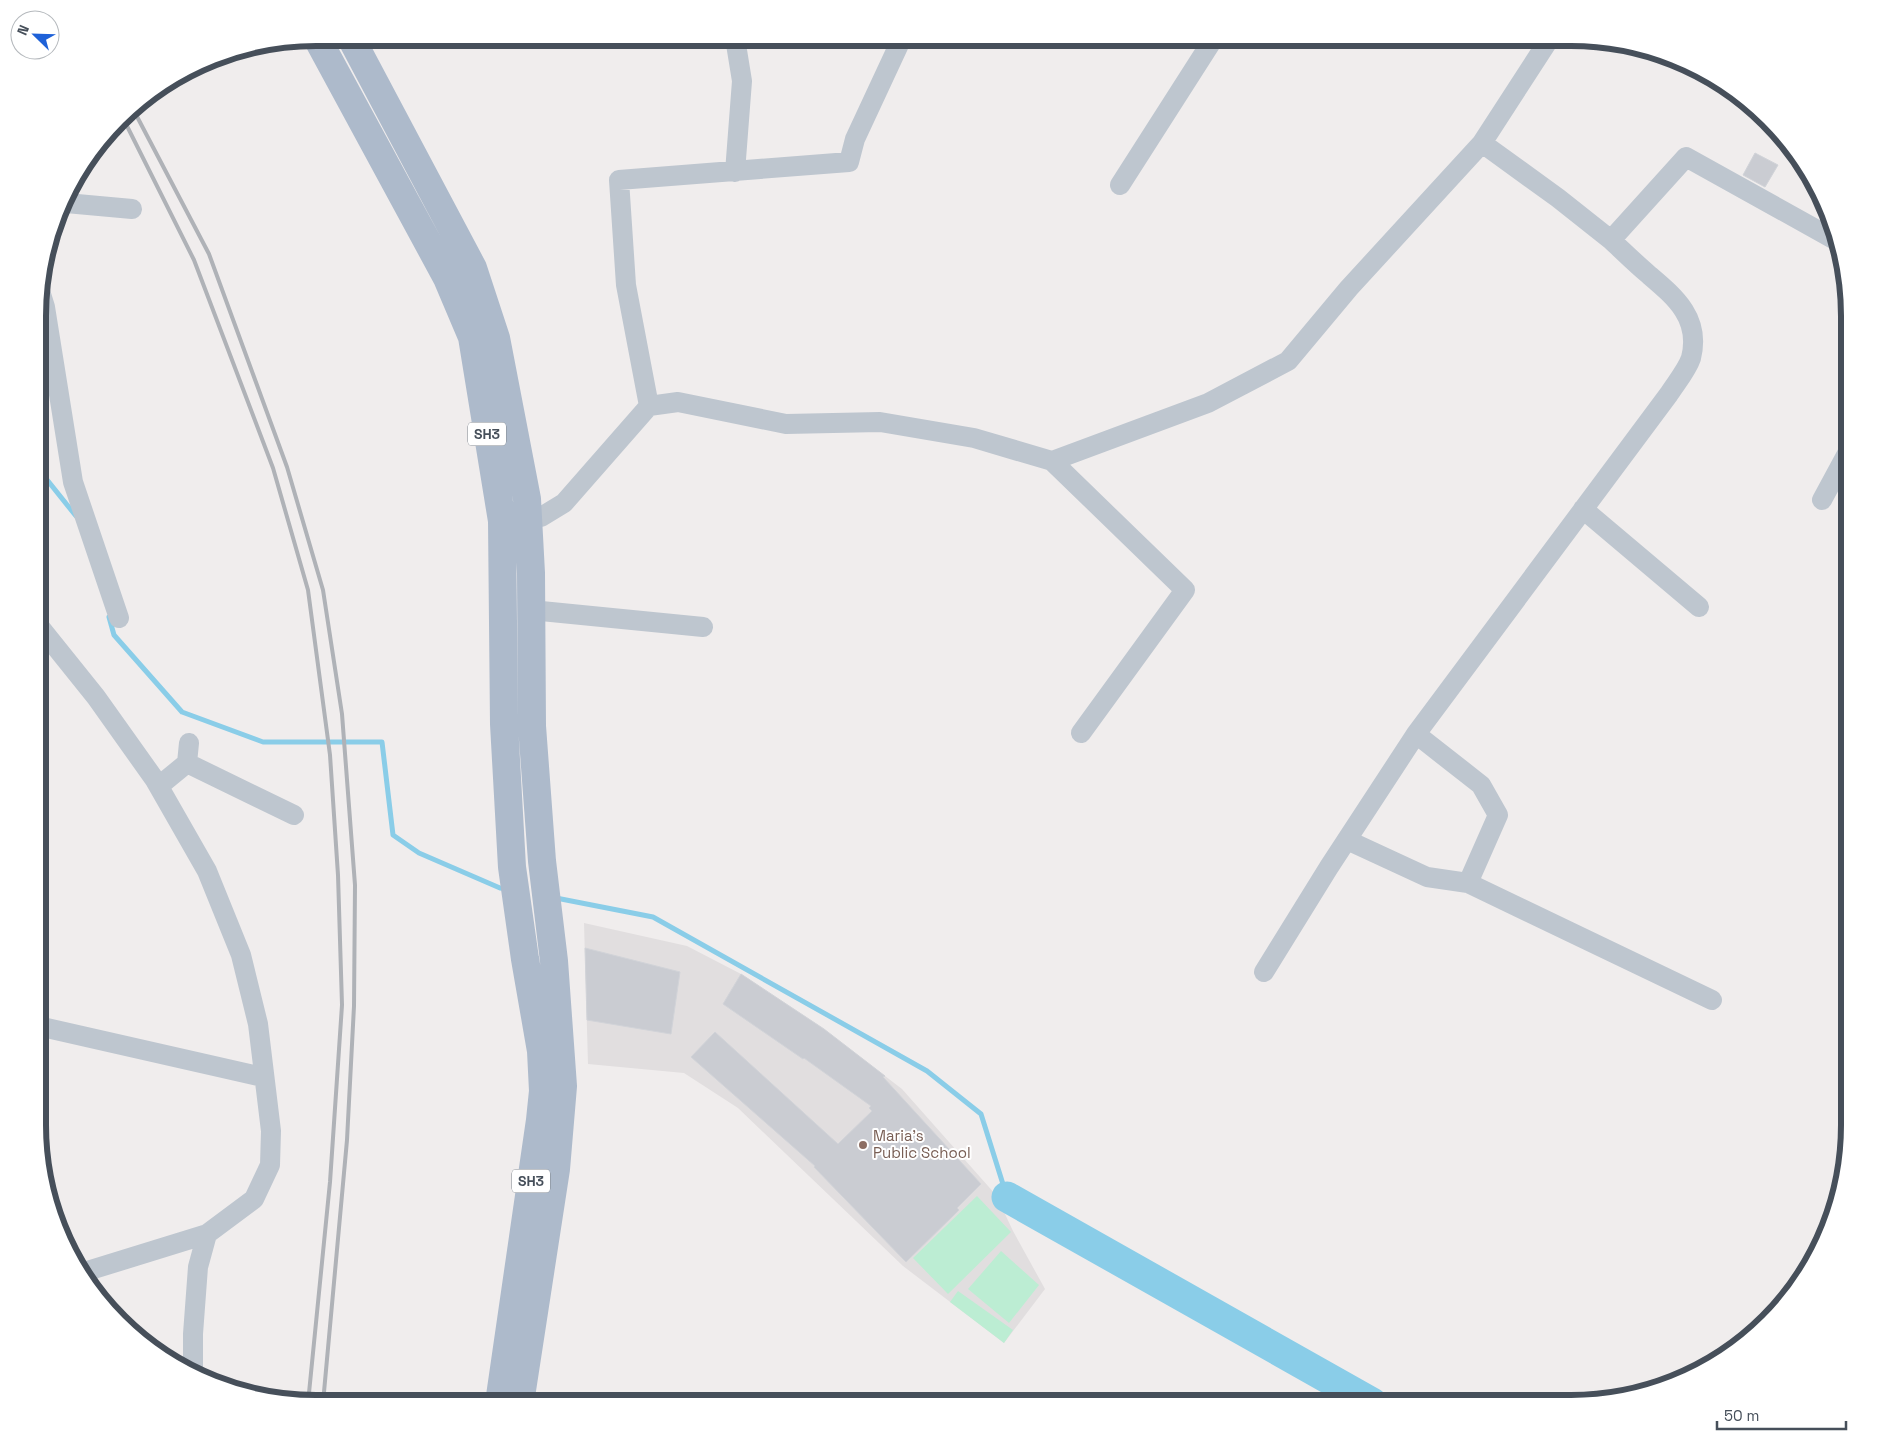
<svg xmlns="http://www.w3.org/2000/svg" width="1887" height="1441" font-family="'Space Grotesk',sans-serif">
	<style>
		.education { fill: #e1dedf }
		.green { fill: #bcedd3 }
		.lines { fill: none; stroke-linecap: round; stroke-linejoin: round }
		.stream { stroke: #8acde8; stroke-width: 5 }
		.river { stroke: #8acde8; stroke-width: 31 }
		.building { fill: #caccd2; stroke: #d1d3d8 }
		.street { stroke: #bec6cf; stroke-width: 20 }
		.primary { stroke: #adbacb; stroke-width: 28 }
		.rail { stroke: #afb2b7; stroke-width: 4 }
		.education-dot { fill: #8d6e63; stroke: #fff; stroke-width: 2 }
		.labels { text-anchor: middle; stroke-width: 4; stroke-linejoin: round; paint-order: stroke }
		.shield { fill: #fff; stroke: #7e848c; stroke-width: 1 }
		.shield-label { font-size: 14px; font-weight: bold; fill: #464f5a }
		.education-label { font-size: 15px; fill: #785e54; stroke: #fff; text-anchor: start }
		.rim { fill: none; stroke: #464f5a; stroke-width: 6 }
	</style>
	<rect width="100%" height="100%" fill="#f0eded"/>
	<path class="education" d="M584,923L687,946L741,974L821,1027L902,1089L996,1195L1013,1231L1045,1289L1004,1343L903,1266L738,1108L684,1073L588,1064Z"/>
	<path class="green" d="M977,1196L1011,1232L948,1294L913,1258Z
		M1001,1251L1039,1285L1009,1323L968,1289Z
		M958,1291L1013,1330L1004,1343L950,1302Z"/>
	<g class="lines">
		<path class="stream" d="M40,471L76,516
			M109,617L114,635L182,712L263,742H382L393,835L419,853L500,888L508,889
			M556,898L653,917L927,1071L981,1114L1007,1197"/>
		<path class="river" d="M1007,1197L1372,1403"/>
	</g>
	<path class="building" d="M1755,153L1778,165L1765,187L1743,175Z
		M585,948L680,972L671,1034L587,1020Z
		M741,974L824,1029L885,1076L883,1077L981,1184L957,1208L959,1210L906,1262L814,1167L815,1166L691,1057L715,1032L838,1144L872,1111L869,1108L871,1106L804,1058L803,1059L723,1004Z"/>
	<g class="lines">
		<path class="street" d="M1482,143L1558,198L1611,240L1686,157L1837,241
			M735,172L742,81L735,38
			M1120,185L1214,38
			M66,203L132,209
			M40,291L45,307L73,482L119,618
			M649,406L626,285L619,180L849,162L855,139L902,38
			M1052,461L1185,590L1081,733
			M1822,500L1849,450
			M1583,509L1699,607
			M516,521L541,517L564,503L649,406L678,402L786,424L880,422L974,438L1052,461L1208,403L1288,361L1349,288L1482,143L1550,38
			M531,610L703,627
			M39,626L96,697L155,780L207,871L241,955L258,1024L271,1131L270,1165L254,1199L207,1234L198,1267L193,1334V1372
			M1416,734L1481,785L1498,815L1468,883
			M187,763L294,815
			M159,786L187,763L189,743
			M1347,840L1427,877L1468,883L1712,1000
			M1264,972L1329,867L1416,734L1669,394C1676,383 1687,370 1691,358C1701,318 1675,297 1648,274C1635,263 1623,251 1611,240
			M38,1026L263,1077
			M84,1272L207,1234"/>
		<path class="primary" d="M317,38L447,278L472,337L502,521L504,724L512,867L525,959L541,1051L543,1091L540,1120L499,1403
			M351,38L473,268L496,338L527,499L531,573L532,726L542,861L554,961L563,1086L556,1169L520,1403"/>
		<path class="rail" d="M132,107L209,254L287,467L323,590L342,714L355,885L354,1006L347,1140L323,1403
			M123,118L194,260L273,468L308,590L330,755L338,875L342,1005L330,1182L308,1403"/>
	</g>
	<circle class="education-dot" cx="863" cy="1145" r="5"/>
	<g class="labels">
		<g class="shield">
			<rect x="468" y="422.5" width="38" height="23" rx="4"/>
			<rect x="512" y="1169.5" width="38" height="23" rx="4"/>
		</g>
		<g class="shield-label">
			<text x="487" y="439">SH3</text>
			<text x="531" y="1186">SH3</text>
		</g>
		<g class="education-label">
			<text x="873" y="1141">Maria's<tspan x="873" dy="17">Public School</tspan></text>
		</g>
	</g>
	<path d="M0 0H1887V1441H0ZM316 46H1571A270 270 0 0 1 1841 316V1125A270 270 0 0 1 1571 1395H316A270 270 0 0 1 46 1125V316A270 270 0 0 1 316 46Z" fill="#fff" fill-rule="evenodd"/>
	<path class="rim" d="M316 46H1571A270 270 0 0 1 1841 316V1125A270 270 0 0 1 1571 1395H316A270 270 0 0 1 46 1125V316A270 270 0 0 1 316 46Z"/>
	<g transform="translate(35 35) rotate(293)"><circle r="24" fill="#ffffff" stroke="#b5b9bd"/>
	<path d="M0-4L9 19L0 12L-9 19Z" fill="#1e61d8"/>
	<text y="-8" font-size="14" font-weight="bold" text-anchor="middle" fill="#464f5a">N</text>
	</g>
	<path d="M1717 1421v8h129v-8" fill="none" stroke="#464f5a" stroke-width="2.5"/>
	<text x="1724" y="1421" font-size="15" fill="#464f5a" stroke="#ffffff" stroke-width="4" paint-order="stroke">50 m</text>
</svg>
